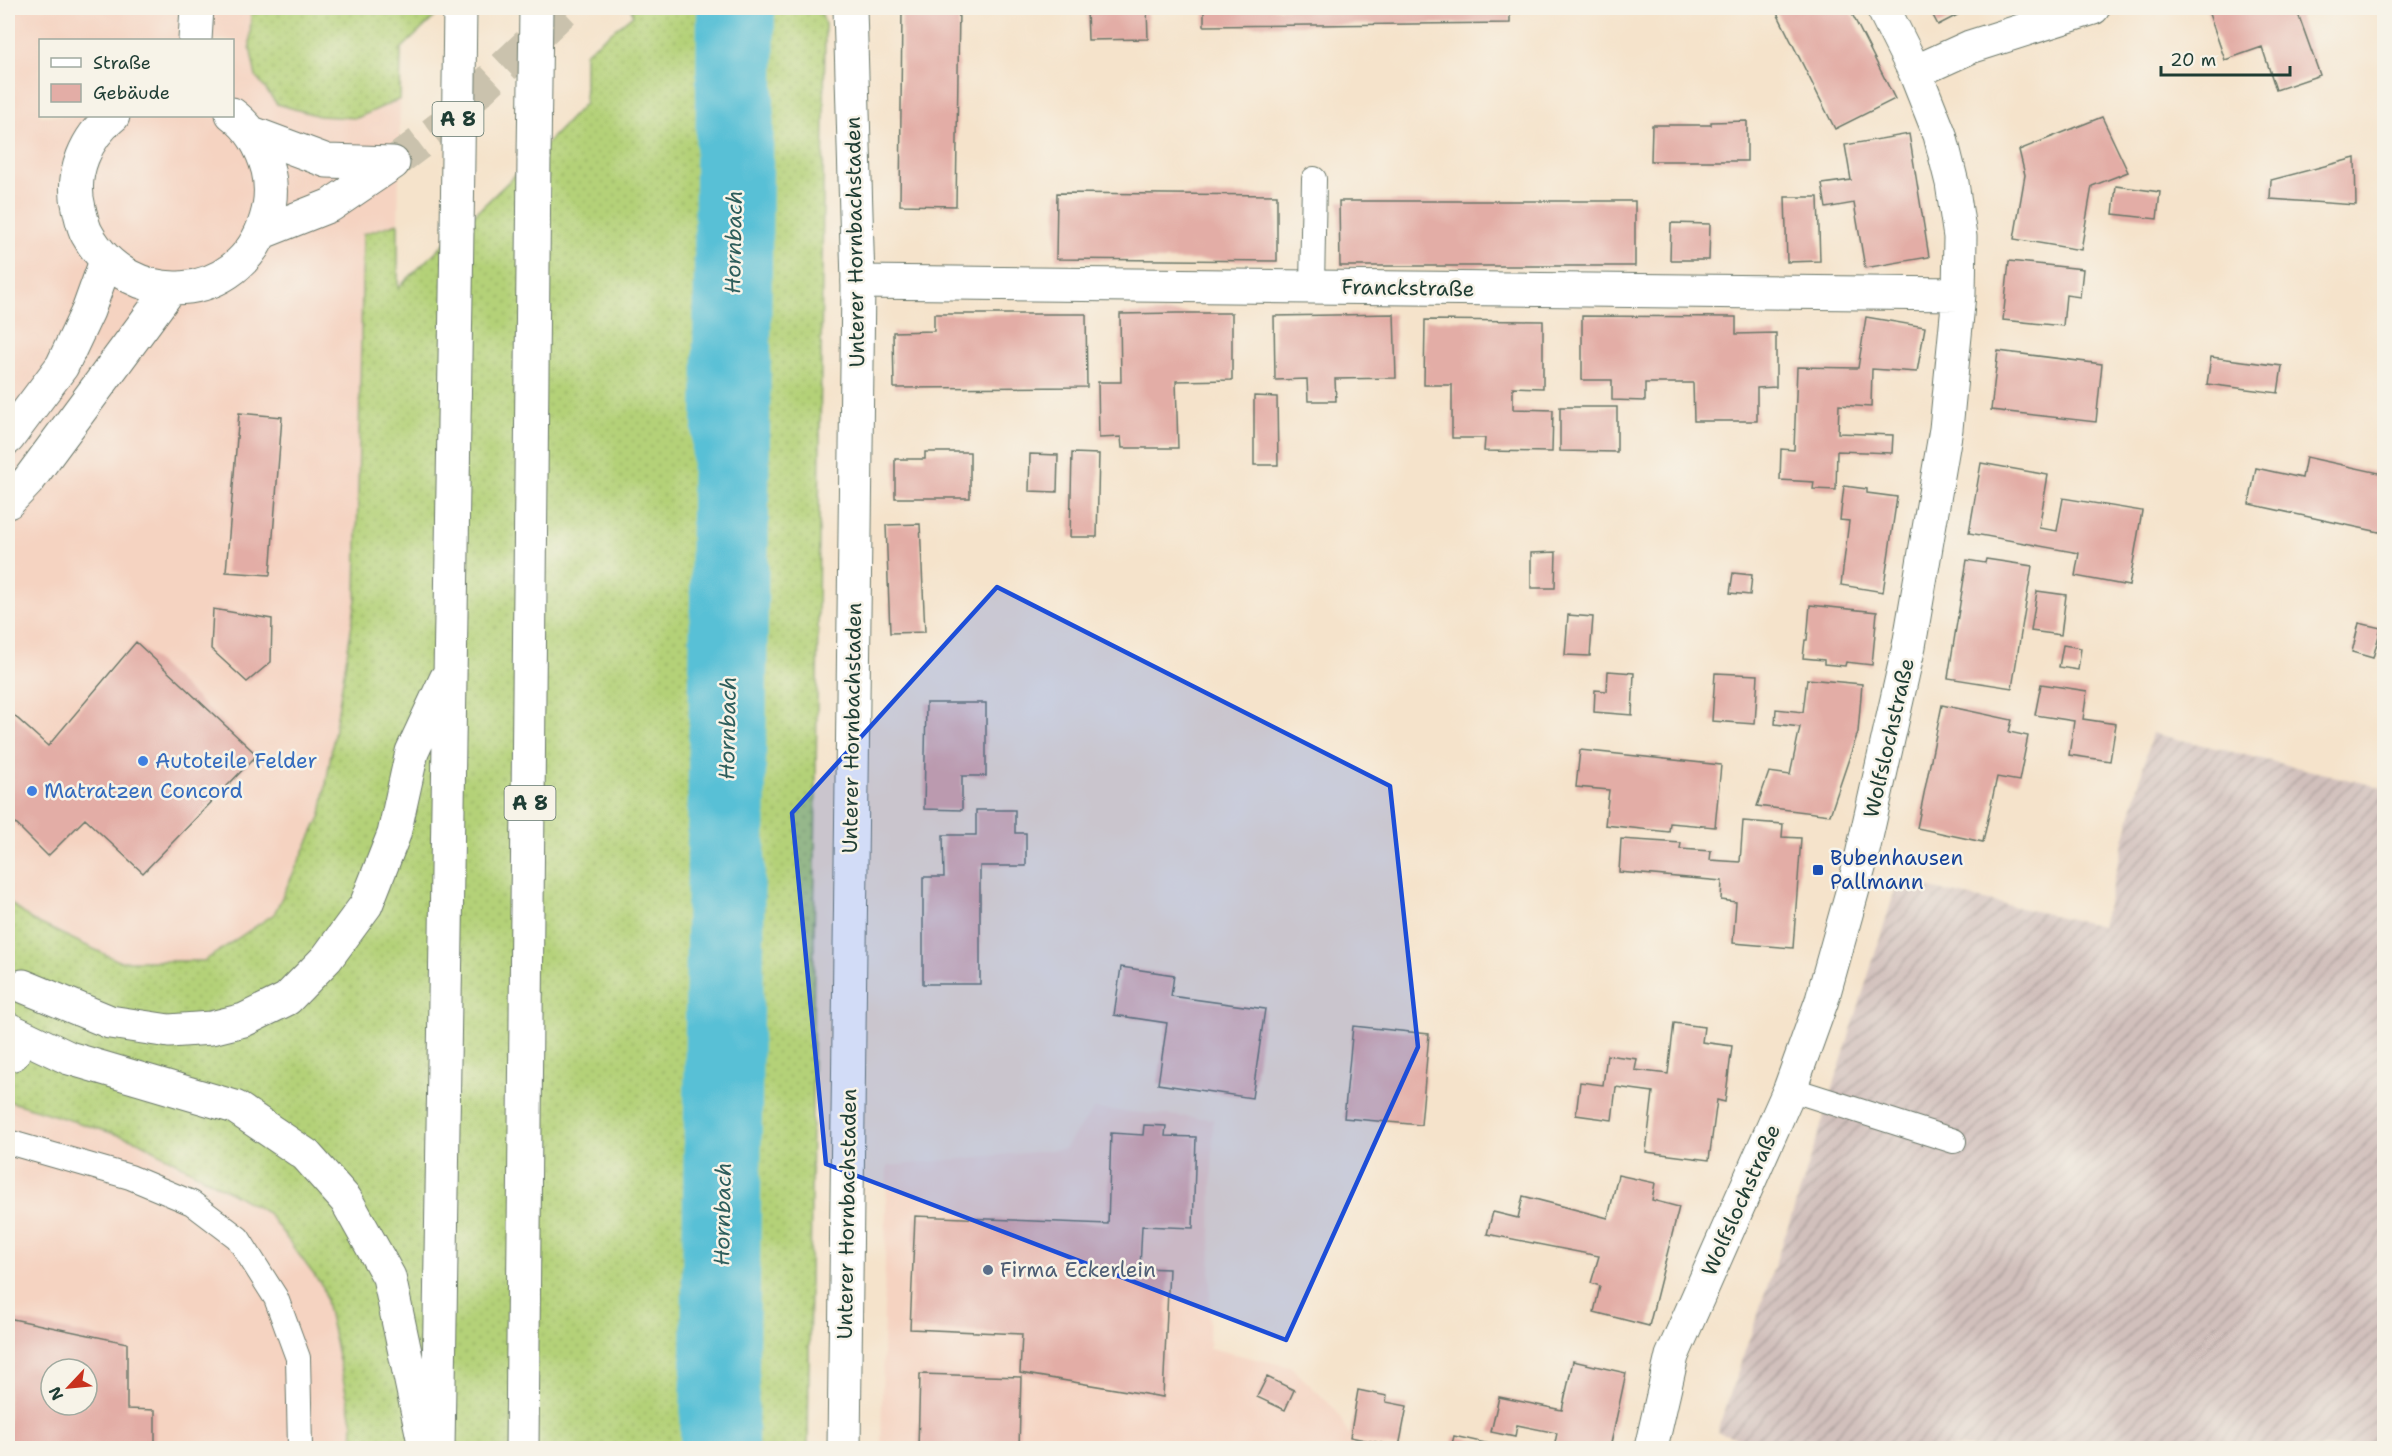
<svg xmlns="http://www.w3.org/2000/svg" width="2392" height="1456" font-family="'Shantell Sans',sans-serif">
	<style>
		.built { fill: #f5d3c1; fill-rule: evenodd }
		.industrial { fill: url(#industrial-furrows) }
		.grass { fill: url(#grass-dots); stroke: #6a8756; stroke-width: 1.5 }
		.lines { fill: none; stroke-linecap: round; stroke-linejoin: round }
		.river { stroke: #59c0d6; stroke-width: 78 }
		.building { fill: #e3ada6; fill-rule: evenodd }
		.tertiary-tunnel { stroke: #cac2ad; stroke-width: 33; stroke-dasharray: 33 16; stroke-linecap: butt }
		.service-casing { stroke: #6a7769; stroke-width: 26 }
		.minor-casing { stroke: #6a7769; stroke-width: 35 }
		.tertiary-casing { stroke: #6a7769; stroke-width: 35 }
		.motorway-casing { stroke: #6a7769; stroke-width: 35 }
		.service { stroke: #fff; stroke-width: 24 }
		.minor { stroke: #fff; stroke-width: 33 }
		.tertiary { stroke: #fff; stroke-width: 33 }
		.motorway { stroke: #fff; stroke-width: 33 }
		.motorway-bridge-casing { stroke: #6a7769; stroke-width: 35; stroke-linecap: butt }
		.motorway-bridge { stroke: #fff; stroke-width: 33 }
		.marked { fill: #1d4ed8; fill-opacity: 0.2; stroke: #1d4ed8; stroke-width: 4.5; stroke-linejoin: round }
		.shop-dot { fill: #3f7fe0; stroke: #f7f3e8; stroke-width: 2 }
		.transit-dot { fill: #1a4fb4; stroke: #f7f3e8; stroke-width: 2 }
		.service-dot { fill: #5c6f8a; stroke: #f7f3e8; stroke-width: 2 }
		.labels { text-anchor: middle; stroke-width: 5; stroke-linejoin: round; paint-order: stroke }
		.shield { fill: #f7f3e8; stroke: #60746a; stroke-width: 1.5 }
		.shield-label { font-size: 20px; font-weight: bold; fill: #1f3d34 }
		.street-label { font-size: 21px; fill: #1f3d34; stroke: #f7f3e8 }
		.shop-label { font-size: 21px; fill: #366cbe; stroke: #f7f3e8; text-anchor: start }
		.transit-label { font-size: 21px; fill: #164399; stroke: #f7f3e8; text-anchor: start }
		.service-label { font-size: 21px; fill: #4e5e75; stroke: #f7f3e8; text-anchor: start }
		.water-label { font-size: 22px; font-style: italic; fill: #2e5e5c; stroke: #f7f3e8 }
	</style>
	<defs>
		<pattern id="industrial-furrows" width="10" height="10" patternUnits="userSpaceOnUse" patternTransform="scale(1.5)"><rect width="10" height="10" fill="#d1c0bc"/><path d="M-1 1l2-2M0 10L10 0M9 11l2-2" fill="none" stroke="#a99d9a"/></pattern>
		<pattern id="grass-dots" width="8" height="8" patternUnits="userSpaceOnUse" patternTransform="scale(1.5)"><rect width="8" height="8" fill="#b4d178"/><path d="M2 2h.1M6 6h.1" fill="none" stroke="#9ab468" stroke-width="1.8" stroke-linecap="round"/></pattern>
	</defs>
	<rect width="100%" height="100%" fill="#f7f3e8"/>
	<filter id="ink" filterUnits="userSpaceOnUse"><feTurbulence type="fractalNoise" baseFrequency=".0167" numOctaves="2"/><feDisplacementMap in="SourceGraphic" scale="12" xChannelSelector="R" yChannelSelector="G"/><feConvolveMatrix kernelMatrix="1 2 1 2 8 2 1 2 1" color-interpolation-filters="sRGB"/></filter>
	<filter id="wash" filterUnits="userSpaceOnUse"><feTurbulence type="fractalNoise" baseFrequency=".008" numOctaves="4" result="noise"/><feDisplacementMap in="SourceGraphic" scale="24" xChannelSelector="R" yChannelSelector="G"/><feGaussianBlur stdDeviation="1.35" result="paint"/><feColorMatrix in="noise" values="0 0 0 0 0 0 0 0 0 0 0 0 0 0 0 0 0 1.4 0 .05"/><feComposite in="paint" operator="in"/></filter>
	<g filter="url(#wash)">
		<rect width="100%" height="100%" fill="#f5e3cb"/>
		<path class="built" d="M8,8H251L250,47L357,118L400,99L398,223L363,235L356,599L321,815L274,914L204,961H119L32,920L8,901ZM40,40H232V116H40Z
			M8,1101L138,1141L268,1213L323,1287L353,1424L352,1448H8ZM51,1369H87V1405H51Z
			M1094,1109L1213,1119L1209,1348L1291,1367L1336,1410L1350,1437L1403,1448H881L887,1166L1064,1149Z"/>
		<path class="industrial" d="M2152,733L2384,788V1448H1776L1717,1432L1802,1186L1898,881L2102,926Z"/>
		<path class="grass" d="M251,8H444L401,49L400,99L357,118L319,116L277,104L256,77L250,47Z
			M631,8H820L825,24L808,1448H352L353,1424L323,1287L268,1213L138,1141L8,1101V901L32,920L119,961H204L274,914L321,815L356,599L363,234L398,223V288L534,157L585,103V53L633,15Z"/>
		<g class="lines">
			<path class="river" d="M719,1448L736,8"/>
		</g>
		<g id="blocks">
			<path class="building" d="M902,8H959L956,206L900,205Z
				M1087,8H1147L1148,39L1088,40Z
				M1204,8H1510V23L1204,26Z
				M1788,8H1849L1895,99L1835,129L1777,13Z
				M1929,8H1971L1938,25Z
				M2207,8H2296L2320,75L2276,90L2262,47L2225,60Z
				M2102,117L2128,172L2092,186L2081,250L2014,239L2025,175L2019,150Z
				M1747,121V161H1651L1652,125H1711V122Z
				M1909,134L1929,257L1865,268L1854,203L1826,208L1822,184L1851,180L1845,145Z
				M2355,158L2356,205L2270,199L2271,180Z
				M2116,186L2160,192L2157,219L2113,214Z
				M1057,193L1277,195V261L1056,259Z
				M1785,197H1818L1820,261L1787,262Z
				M1339,201H1635V266H1340Z
				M1671,223L1710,224L1709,260H1670Z
				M2009,261L2083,269L2080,297L2066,295L2063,326L2003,320Z
				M1176,313H1232V380L1176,381L1178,448H1122L1121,437L1099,438L1098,382H1121L1120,314Z
				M934,314H1086L1087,387L894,388L893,332L934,331Z
				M1394,314L1396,378L1335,379L1336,401H1308L1307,379L1275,380L1274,316Z
				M1582,316L1736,317V334L1776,333V387L1757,388V421H1694L1693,383H1645V401L1612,400V380H1582Z
				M1866,317L1925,327L1917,372L1872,369L1871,407L1839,405L1838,433L1893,435L1892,453L1837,451L1836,490L1813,489L1814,482L1780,480L1781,449L1794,450L1797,367L1858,368Z
				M1425,320L1543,321V388L1513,387V409L1553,410L1552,452L1484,451L1485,438H1452V385H1424Z
				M1998,351L2102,364L2096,422L1991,410Z
				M2211,357L2282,366L2278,393L2207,384Z
				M1254,396L1277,397L1278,465H1254Z
				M1560,407H1617V452L1560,451Z
				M239,413L282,417L270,575L226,572Z
				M925,452H970V498H895V459H925Z
				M1072,453L1099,454L1097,537H1070Z
				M1030,454L1058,455L1057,492L1029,491Z
				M2306,457L2384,474V533L2249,504L2256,468L2302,478Z
				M1981,463L2048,475L2039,528L2057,531L2063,498L2142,511L2129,586L2075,576L2079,553L1969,533Z
				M1844,486L1867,489V493L1897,497L1883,592L1841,585L1849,521L1840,520Z
				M920,524L925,632L890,633L886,525Z
				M1556,552L1555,588H1531V553Z
				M1986,559L2032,566L2012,688L1948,678L1967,560L1985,563Z
				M1733,573L1752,575L1750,595L1730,593Z
				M2037,591L2066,595L2061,635L2031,631Z
				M1810,605L1877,612L1872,665L1846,662L1845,666L1824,664V660L1803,658L1805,640H1807Z
				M213,609L272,619L271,662L247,682L211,649Z
				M1568,615L1593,617L1590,656L1565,655Z
				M2359,623L2381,628L2373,658L2352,652Z
				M136,642L257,755L143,873L85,819L48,856L8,816V713L9,711L48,746Z
				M2063,645L2081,648L2078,670L2059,667Z
				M1608,671L1634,673L1632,715L1594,712L1595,690L1607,691Z
				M1715,673L1758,675L1755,724L1712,721Z
				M1807,679L1862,684L1858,732L1830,815L1757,806L1769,772L1790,775L1800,727L1775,724L1776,709L1803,712Z
				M2041,684L2087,691L2083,719L2116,724L2110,761L2069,755L2074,721L2035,715Z
				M926,703H986V776H962V810L924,809Z
				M1942,705L2012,720L2009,732L2028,736L2019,781L1997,777L1983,842L1917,828Z
				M1580,750L1721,765L1715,827L1670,823L1669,832L1605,825L1609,790L1576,787Z
				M976,810H1015V833H1026V866H980V984H923V877H944L943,835H976Z
				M1743,821L1783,824L1782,837L1801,838L1793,948L1733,943L1736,902L1721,900L1722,881L1619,872L1621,839L1681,843L1680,849L1711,851L1710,860L1740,862Z
				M1121,967L1174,975L1171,996L1265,1009L1252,1098L1158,1084L1167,1023L1114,1015Z
				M1674,1023L1704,1027L1702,1042L1732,1046L1725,1102L1717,1100L1709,1160L1646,1152L1653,1092L1616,1087L1612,1120L1576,1115L1580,1082L1603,1085L1607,1055L1637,1059L1635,1070L1668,1074Z
				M1353,1026L1429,1034L1421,1125L1344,1118Z
				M1144,1125L1166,1126L1165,1136L1196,1137L1193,1228L1142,1226L1140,1268L1169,1269L1163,1397L1020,1373L1022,1334L910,1329L915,1216L1108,1224L1111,1133L1143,1135Z
				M1618,1175L1655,1183L1652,1200L1679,1207L1649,1326L1594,1312L1600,1286L1591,1283L1599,1256L1487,1234L1493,1212L1518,1218L1523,1196L1608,1218Z
				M8,1318L127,1343V1409L155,1410V1448H8ZM51,1369H87V1405H51Z
				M1573,1361L1626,1373L1610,1448H1554L1557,1433L1517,1425L1515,1437L1491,1432L1499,1397L1562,1410Z
				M920,1374L1021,1377L1019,1448H918Z
				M1267,1377L1294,1390L1285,1410L1257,1397Z
				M1358,1390L1387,1396L1386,1402L1407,1406L1399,1447L1350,1437Z
				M1454,1436L1490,1444L1489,1448H1451Z"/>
		</g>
	</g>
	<g filter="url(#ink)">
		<use href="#blocks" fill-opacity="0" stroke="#6a7769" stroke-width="1.5"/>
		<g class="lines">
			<path class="tertiary-tunnel" d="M393,163L441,127L566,8"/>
			<g class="service-casing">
				<path id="service" d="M1312,287L1314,179
					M1790,1089L1954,1141
					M8,1142L130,1177L192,1203L238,1238L276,1298L298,1358L300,1448"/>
			</g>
			<g class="minor-casing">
				<path id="minor" d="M195,40L197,8
					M1915,72L1970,47L2093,8
					M858,282L1959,294
					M1651,1448L1672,1356L1790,1089L1822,1000L1860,864L1909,646L1946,429L1959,294L1960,237L1952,183L1940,135L1915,72L1883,8"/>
			</g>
			<g class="tertiary-casing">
				<path id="tertiary" d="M113,116C86,137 70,174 79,208C81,216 83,227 87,234C129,311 240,305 266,219C271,203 272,187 268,170C262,148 251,128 232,114
					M252,133L327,161L393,163
					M263,232L331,205L393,163
					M8,438L62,366L88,311L106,261
					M8,502L28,481L170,289
					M8,1053L13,1054
					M844,1448L858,282L850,8"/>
			</g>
			<g class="motorway-casing">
				<path id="motorway" d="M23,986L110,1022L169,1031L211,1028L244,1020L287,999L327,958L366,905L394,834L412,752L446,679
					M8,1029L69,1058L235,1107L306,1155L346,1200L389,1277L425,1447
					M438,1448L457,230
					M522,1448L534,157"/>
			</g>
			<use href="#service" class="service"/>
			<use href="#minor" class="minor"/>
			<use href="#tertiary" class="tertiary"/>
			<use href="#motorway" class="motorway"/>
			<g class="motorway-bridge-casing">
				<path id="motorway-bridge" d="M534,157L536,8
					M457,230L460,8"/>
			</g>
			<use href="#motorway-bridge" class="motorway-bridge"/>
		</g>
	</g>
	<path class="marked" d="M997,587L1390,786L1418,1047L1286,1340L826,1164L792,813Z"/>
	<g class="shop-dot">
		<circle cx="143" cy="761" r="6"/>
		<circle cx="32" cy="791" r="6"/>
	</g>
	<rect class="transit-dot" x="1812" y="864" width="12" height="12" rx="3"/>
	<circle class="service-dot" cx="988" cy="1270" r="6"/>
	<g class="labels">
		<g class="shield">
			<rect x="432.5" y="102" width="51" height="34" rx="4.5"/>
			<rect x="504.5" y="786" width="51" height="34" rx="4.5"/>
		</g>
		<g class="shield-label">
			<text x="458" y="126">A 8</text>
			<text x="530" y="810">A 8</text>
		</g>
		<g class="street-label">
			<text transform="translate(855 242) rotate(-91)" y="7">Unterer Hornbachstaden</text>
			<text transform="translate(1408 288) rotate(1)" y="7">Franckstraße</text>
			<text transform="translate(852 728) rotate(-89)" y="7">Unterer Hornbachstaden</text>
			<text transform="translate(1889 738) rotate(-77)" y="7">Wolfslochstraße</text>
			<text transform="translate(1741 1200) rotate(-66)" y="7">Wolfslochstraße</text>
			<text transform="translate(847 1214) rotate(-89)" y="7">Unterer Hornbachstaden</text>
		</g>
		<g class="shop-label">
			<text x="155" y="768">Autoteile Felder</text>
			<text x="44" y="798">Matratzen Concord</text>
		</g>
		<g class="transit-label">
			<text x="1830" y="865">Bubenhausen<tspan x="1830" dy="24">Pallmann</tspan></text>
		</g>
		<g class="service-label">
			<text x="1000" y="1277">Firma Eckerlein</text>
		</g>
		<g class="water-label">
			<text transform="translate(733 242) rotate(-89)" y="8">Hornbach</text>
			<text transform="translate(727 728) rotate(-89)" y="8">Hornbach</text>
			<text transform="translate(722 1214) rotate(-89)" y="8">Hornbach</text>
		</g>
	</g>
	<rect width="2392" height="1456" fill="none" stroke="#f7f3e8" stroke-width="30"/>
	<rect x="39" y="39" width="195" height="78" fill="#f7f3e8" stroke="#a1aaa0" stroke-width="1.5"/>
	<rect x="51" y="58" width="30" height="9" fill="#ffffff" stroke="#a1aaa0" stroke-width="1.5"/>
	<text x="93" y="69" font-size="18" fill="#1f3d34">Straße</text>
	<rect x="51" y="84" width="30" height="18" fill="#e3ada6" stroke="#a1aaa0" stroke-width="1.5"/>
	<text x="93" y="99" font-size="18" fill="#1f3d34">Gebäude</text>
	<g transform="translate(69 1387) rotate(244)"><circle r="28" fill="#f7f3e8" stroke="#a1aaa0" stroke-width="1.5"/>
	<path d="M0-4.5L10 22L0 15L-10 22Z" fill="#c8321e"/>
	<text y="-9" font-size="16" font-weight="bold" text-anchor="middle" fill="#1f3d34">N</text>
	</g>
	<path d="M2161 66v9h129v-9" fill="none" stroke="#1f3d34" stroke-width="3"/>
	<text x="2170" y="66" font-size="18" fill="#1f3d34" stroke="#f7f3e8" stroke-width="4.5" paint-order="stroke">20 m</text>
</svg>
